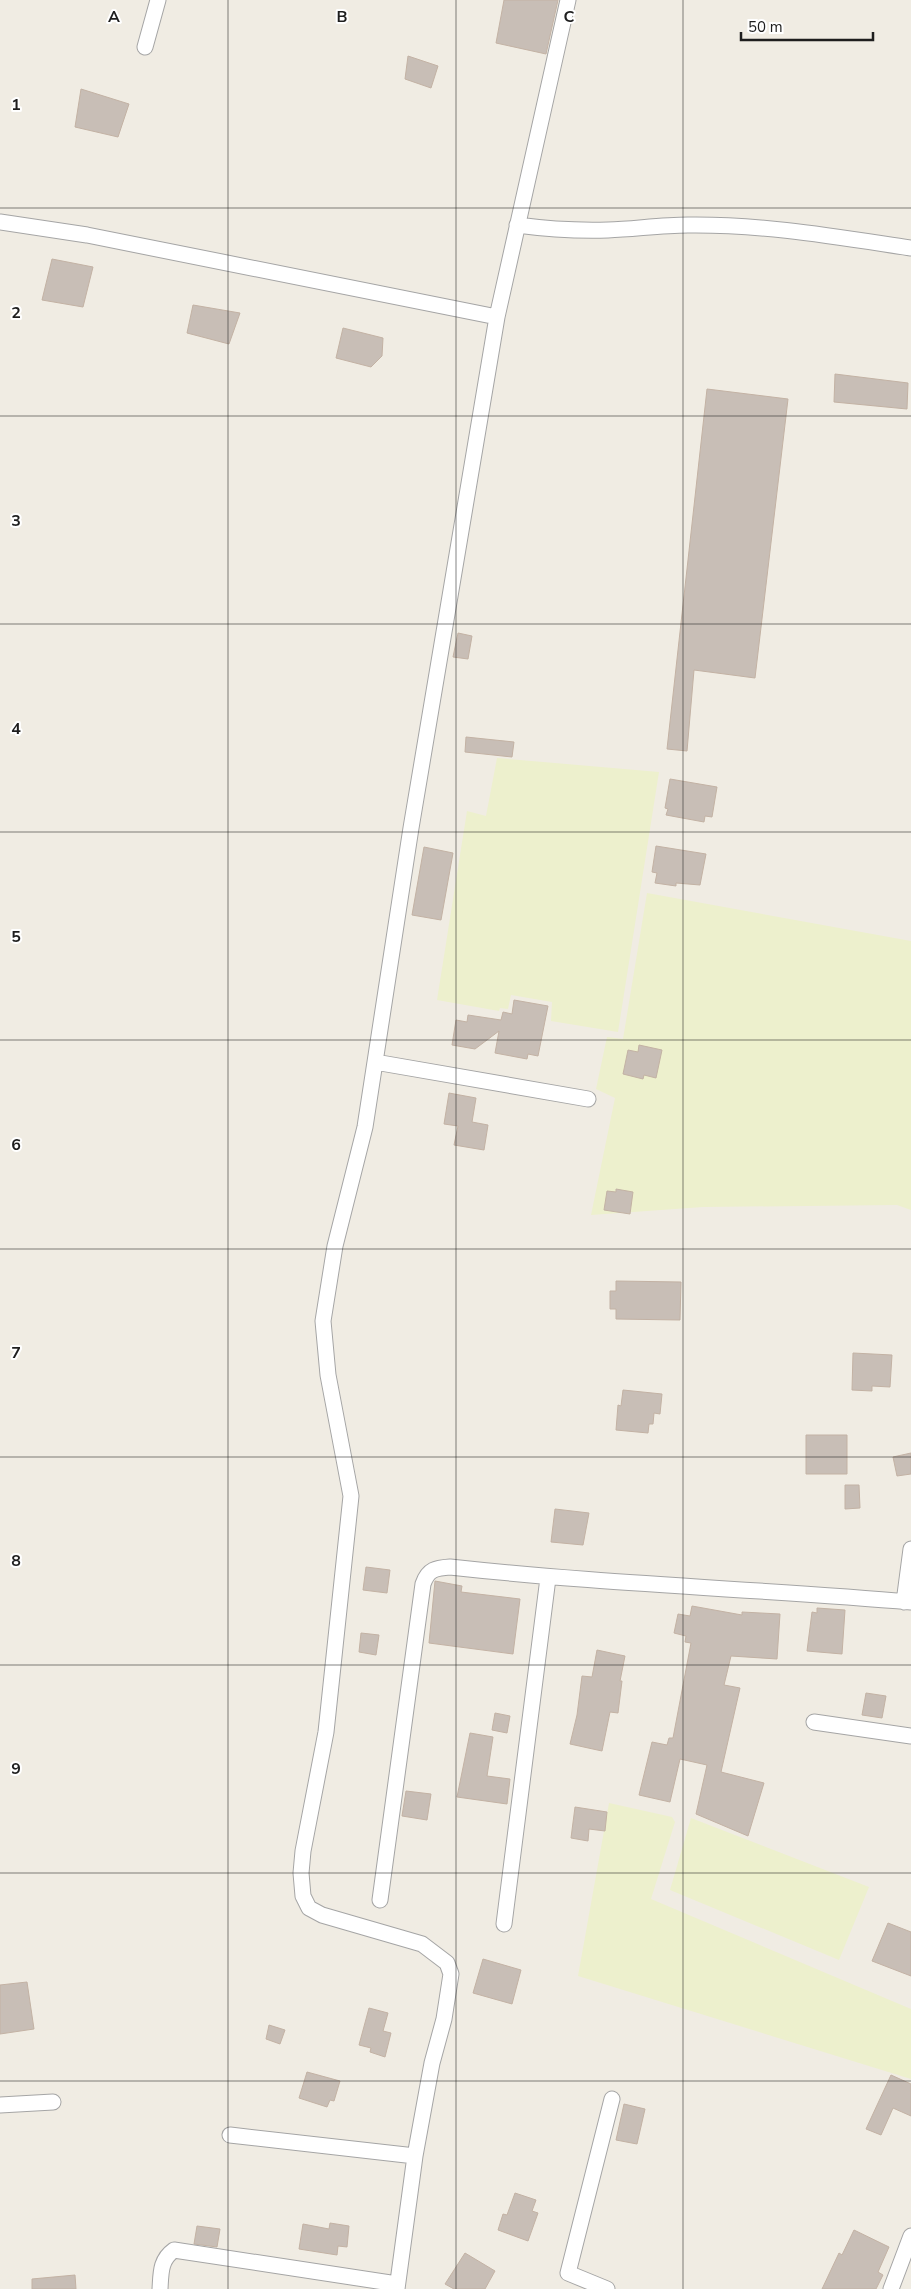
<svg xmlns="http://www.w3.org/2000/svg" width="911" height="2289" font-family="'Nunito Sans',sans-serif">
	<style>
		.farmland { fill: #edf0cd }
		.building { fill: #c8beb6; stroke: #c3b2a4 }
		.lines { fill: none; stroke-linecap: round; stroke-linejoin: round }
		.street-casing { stroke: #a5a5a5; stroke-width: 17 }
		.street { stroke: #fff; stroke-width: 15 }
		.grid { fill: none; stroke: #1e1e1e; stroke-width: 1; stroke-opacity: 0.55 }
		.grid-label { font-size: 16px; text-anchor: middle; font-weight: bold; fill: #1e1e1e; stroke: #fff; stroke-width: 4; stroke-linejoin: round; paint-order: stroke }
	</style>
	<rect width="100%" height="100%" fill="#f0ece3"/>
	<path class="farmland" d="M497,758L659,772L618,1032L551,1021L552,1002L511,995L508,1009L500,1008L499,1011L437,1000L467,811L486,816Z
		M647,893L911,941V1210L897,1205L703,1207L591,1215L615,1098L596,1089L607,1037L623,1039Z
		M609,1803L672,1817L675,1822L651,1899L911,2009V2079L578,1976Z
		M691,1818L869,1887L839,1960L670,1890Z"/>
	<path class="building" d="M504,0H558L546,54L496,43Z
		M408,56L438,66L431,88L405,79Z
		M81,89L129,104L118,137L75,127Z
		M52,259L93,267L83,307L42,300Z
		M193,305L240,313L229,344L187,333Z
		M343,328L383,338L382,356L371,367L336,358Z
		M835,374L908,383L907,409L834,402Z
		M707,389L788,399L755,678L694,670L687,751L667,749Z
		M458,633L472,636L468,659L453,657Z
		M466,737L514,742L512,757L465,752Z
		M670,779L717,787L712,817L705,816L704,822L666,815L668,809L665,808Z
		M656,846L706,854L700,885L676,883V886L655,883L657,873L652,872Z
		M424,847L453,853L441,920L412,915Z
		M514,1000L548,1006L538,1056L528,1054L527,1059L495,1053L499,1031L475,1049L452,1045L456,1020L467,1022L468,1015L501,1020L503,1012L512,1014Z
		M639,1045L662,1050L656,1078L644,1075L643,1079L623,1074L628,1050L638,1052Z
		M449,1093L476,1098L472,1122L488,1125L484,1150L454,1145L458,1126L444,1124Z
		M616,1189L633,1192L630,1214L604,1210L607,1191L616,1192Z
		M616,1281L681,1282L680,1320L616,1319V1309H610V1291H616Z
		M853,1353L892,1355L890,1387L872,1386V1391L852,1390Z
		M623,1390L662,1394L660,1414L654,1413L653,1424H649L648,1433L616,1430L618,1405L621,1406Z
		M806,1435H847V1474H806Z
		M911,1453V1474L897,1476L893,1457Z
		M845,1485H859L860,1508L845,1509Z
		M555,1509L589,1513L583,1545L551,1542Z
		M366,1567L390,1570L387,1593L363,1590Z
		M435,1581L462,1586L461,1592L520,1599L513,1654L429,1643Z
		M692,1606L742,1615V1612L780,1614L777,1659L731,1656L724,1685L740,1688L721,1772L764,1783L748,1836L696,1814L707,1765L680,1759L670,1802L639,1795L652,1742L667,1745L669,1738H673L691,1643L685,1642L686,1636L674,1633L678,1614L690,1616Z
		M817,1608L845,1610L842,1654L807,1651L812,1612L817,1613Z
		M361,1633L379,1635L376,1655L359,1652Z
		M597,1650L625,1656L620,1681H622L618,1713L610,1712L602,1751L570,1744L577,1715L582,1676L592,1677Z
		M866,1693L886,1696L882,1718L862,1715Z
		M495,1713L510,1716L507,1733L492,1730Z
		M470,1733L493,1737L487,1776L510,1779L507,1804L457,1797Z
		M406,1791L431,1794L427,1820L402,1816Z
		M575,1807L607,1812L605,1831L589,1829L588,1841L571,1838Z
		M888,1923L911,1932V1976L872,1961Z
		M483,1959L521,1970L512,2004L473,1993Z
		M27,1982L34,2029L0,2034V1985Z
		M369,2008L388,2013L383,2031L391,2033L385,2057L370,2052L371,2048L359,2045Z
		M269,2025L285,2030L280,2044L266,2039Z
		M307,2072L340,2081L334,2101L330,2100L327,2107L299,2098Z
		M891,2075L911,2084V2116L893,2108L881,2135L866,2129Z
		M624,2104L645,2109L637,2144L616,2140Z
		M515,2193L536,2200L532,2211L538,2213L528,2241L498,2230L503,2214L507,2215Z
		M330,2223L349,2226L347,2247L338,2246L337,2255L299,2249L303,2224L329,2229Z
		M197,2226L220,2229L217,2247L194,2244Z
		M854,2230L889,2247L878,2272L883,2275L876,2289H822L839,2253L842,2255Z
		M465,2253L495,2271L485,2289H454L445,2284Z
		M75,2275L76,2289H32V2279Z"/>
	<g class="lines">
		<g class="street-casing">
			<path id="street" d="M145,47L158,0
				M0,222L87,235L497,317
				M517,225C547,229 577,231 608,230C635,229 661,225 688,225C763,224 837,237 911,248
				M375,1062L588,1099
				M904,1602L911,1549
				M814,1722L911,1736
				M380,1900L423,1584C428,1569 436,1568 450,1567C604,1584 758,1589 911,1602
				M504,1924L548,1578
				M0,2105L53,2102
				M230,2135L415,2156
				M160,2289C161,2273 160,2260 174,2250L397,2284
				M397,2289L415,2156L432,2063L444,2019L451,1974L447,1963L422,1944L322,1915L309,1908L303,1896L301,1873L303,1851L326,1732L351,1496L328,1375L323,1321L335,1246L365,1127L411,828L497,317L568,0
				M607,2289L568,2273L612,2099
				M891,2289L911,2236"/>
		</g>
		<use href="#street" class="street"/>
	</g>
	<path class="grid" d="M228,0V2289M456,0V2289M683,0V2289M0,208H911M0,416H911M0,624H911M0,832H911M0,1040H911M0,1249H911M0,1457H911M0,1665H911M0,1873H911M0,2081H911"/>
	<g class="grid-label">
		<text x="114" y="22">A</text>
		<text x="342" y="22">B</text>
		<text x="569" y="22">C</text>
		<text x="16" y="110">1</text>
		<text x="16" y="318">2</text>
		<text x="16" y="526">3</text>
		<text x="16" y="734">4</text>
		<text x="16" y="942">5</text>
		<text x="16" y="1150">6</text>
		<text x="16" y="1358">7</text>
		<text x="16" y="1566">8</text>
		<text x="16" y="1774">9</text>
	</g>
	<path d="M741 32v8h132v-8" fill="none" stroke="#1e1e1e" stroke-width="2.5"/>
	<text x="748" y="32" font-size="15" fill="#1e1e1e" stroke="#ffffff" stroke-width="4" paint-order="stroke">50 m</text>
</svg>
